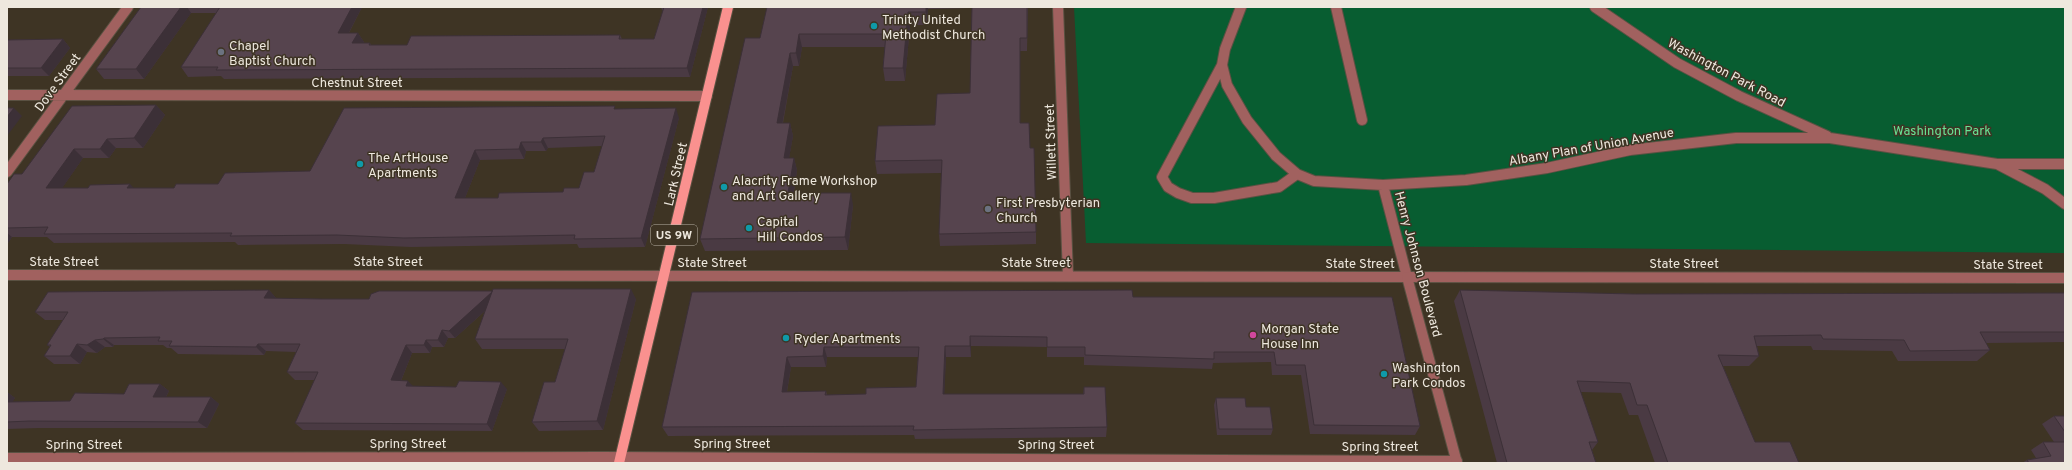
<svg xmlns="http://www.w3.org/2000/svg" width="2072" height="470" font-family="Overpass,sans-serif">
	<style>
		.green { fill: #085d31 }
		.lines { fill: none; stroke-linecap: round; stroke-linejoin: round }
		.pedestrian-casing { stroke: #5a5142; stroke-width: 12 }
		.minor-casing { stroke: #5a5142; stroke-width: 12 }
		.tertiary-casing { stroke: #5a5142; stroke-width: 12 }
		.primary-casing { stroke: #5a5142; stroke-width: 12 }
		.pedestrian { stroke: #a1615f; stroke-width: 10 }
		.minor { stroke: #a1615f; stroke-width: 10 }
		.tertiary { stroke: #a1615f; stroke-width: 10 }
		.primary { stroke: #fa918f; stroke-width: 10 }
		.wall { fill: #4a3a43; fill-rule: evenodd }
		.shaded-wall { fill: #3c3037 }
		.building { fill: #56444e; stroke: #3c3037; fill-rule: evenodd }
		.culture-dot { fill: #0f9aa8; stroke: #3e3424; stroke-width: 1.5 }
		.worship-dot { fill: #6b7280; stroke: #3e3424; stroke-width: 1.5 }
		.hotel-dot { fill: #d1479c; stroke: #3e3424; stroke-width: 1.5 }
		.labels { text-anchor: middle; stroke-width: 3; stroke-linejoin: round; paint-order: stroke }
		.shield { fill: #3e3424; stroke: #b9b2a6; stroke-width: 1 }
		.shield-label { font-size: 12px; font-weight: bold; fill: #eee8de }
		.poi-label { font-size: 13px; fill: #eee8de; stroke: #3e3424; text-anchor: start }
		.street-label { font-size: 13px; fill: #eee8de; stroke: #3e3424 }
		.park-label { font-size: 13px; fill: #68e495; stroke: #3e3424 }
	</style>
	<rect width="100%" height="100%" fill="#3e3424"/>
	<path class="green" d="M1074,7H2065V253L1086,243Z"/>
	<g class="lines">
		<g class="pedestrian-casing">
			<path id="pedestrian" d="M1336,7L1362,120"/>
		</g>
		<g class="minor-casing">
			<path id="minor" d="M1058,7L1068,276
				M1241,7L1225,49L1222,65L1227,85L1247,120L1276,156L1297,174L1314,181L1383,185L1466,180L1547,168L1630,150L1736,138H1830L1997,164H2065
				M1595,7L1677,63L1739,96L1827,136
				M1222,65L1162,177L1168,187L1178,193L1192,198H1214L1279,187L1297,174
				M7,95L707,96
				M1999,165L2045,189L2065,204
				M7,172L128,7
				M1383,185L1407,277
				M7,275L2065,278
				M7,458L601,457L1457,461"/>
		</g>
		<g class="tertiary-casing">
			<path id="tertiary" d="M1407,277L1457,463"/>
		</g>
		<g class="primary-casing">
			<path id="primary" d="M619,463L728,7"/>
		</g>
		<use href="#pedestrian" class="pedestrian"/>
		<use href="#minor" class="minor"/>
		<use href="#tertiary" class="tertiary"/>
		<use href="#primary" class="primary"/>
	</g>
	<path class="wall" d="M141,7H362L349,33H358L364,42L363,43H370L371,45H407L620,35L622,39H654L663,10H662L661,7H708L690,77L224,79L221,76L188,77L181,67L217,13H191L144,79H104L96,69Z
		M767,7H1028L1027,51H1020V123L1030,148L1036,232V244L940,246L939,234L941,173L877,174L875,161L935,125L970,93L972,8L928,9L927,25H910L905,81H885L883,68L885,47H802L799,66H793L783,123H790L793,136L789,158H794L797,170L794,193L853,205L848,250L705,251L700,239L760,38Z
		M63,39L70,48L49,76H7V40Z
		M156,105L165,115L143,148H116L109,158H83L62,188H174L218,184L310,171L616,109L679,118L645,247L579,248L577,244L411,247L344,244L238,245L235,242L54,243L47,237H12L8,243H7V184L22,174ZM602,146L594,172L579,188L563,192L498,198H465L480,160L524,159L526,151H546L548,148Z
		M269,290L276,298L322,299H636L603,430L539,431L532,422L555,382L565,349H482L475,339L485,311L455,338H448L444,347H432L430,353H412L401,381L413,386L507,389L492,431L303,430L295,423L315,380H295L287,372L296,352L266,351L264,355L178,354L171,348H167L163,345H114L113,347H105L97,353L87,352L80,364H54L44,356L50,347L47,345L63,320H45L35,312Z
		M1460,290L1634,294L2065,293V342L1986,343L1990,350L1977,361H1898L1892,351L1813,350L1811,346H1757L1759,356L1749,366H1723L1755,442L1799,463H1655L1638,415H1629L1621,393L1581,392L1598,442L1592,450L1596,463H1497L1454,301Z
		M692,292L1133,297H1392L1420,426L1415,435L1310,434L1301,375H1272L1271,362L1213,363L1212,369L1084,365V357H1047V347L971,346V357H946L944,394H1083L1084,387L1107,427L1106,437L915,439L914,435L668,436L662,427ZM827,357H918L916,387L866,394L827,395L826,391L787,392L791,367H826Z
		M160,384L169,391L166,397H211L219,404L207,428H39L7,429V392L15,398L12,402L70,401L124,394Z
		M1216,398L1273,429L1271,435H1217L1214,405Z
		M2054,416H2065V463H2022L2027,460L2036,458L2031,450L2043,442H2054L2042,424Z"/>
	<path class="shaded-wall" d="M181,7H187L191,13L144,79L136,69Z
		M352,7H362L344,42L338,33Z
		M703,7H708L690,77L687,68Z
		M926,7H928V9L927,25L926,12Z
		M908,12L910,25L905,81L903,68Z
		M358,33L364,42L358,53L352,43Z
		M799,34L802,47L799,66L796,53Z
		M63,39L70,48L49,76L41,68Z
		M790,53L793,66L780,136L777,123Z
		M156,105L165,115L143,148L134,138Z
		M14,108L22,116L7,136V117Z
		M676,108L679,118L645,247L641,238Z
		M790,123L793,136L787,170L784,158Z
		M543,138L548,148L546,151L541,142Z
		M107,139L116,148L109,158L100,149Z
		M521,142L526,151L524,159L519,149Z
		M74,149L83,158L56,197L46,188Z
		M475,150L480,160L461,208L455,198Z
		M794,158L797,170L792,206L788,193Z
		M130,184L139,193L127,188Z
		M851,193L853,205L848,250L845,237Z
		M7,233L12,237L8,243L7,242Z
		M631,289L636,299L603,430L597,421Z
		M269,290L276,298L272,306L264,298Z
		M493,291L498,299L455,338L449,331Z
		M442,330L448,338L444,347L438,340Z
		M970,336L971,346V357L970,346Z
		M104,338L114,345L113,347L103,339Z
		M95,340L105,347L97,353L87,345Z
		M426,340L432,347L430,353L424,345Z
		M77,344L87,352L80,364L70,356Z
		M258,344L266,351L264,355L256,347Z
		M406,345L412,353L398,388L391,380Z
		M945,346L946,357L944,404L943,394Z
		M824,347L827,357L826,367L823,356Z
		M787,357L791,367L785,402L782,392Z
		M408,381L415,388L406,386Z
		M501,382L507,389L492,431L487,424Z
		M160,384L169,391L162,404L153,397Z
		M7,392L15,398L8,409H7Z
		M211,397L219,404L207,428L198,422Z"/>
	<path class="building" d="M141,7H181L136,69H96Z
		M220,7H352L338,33H358L352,43H370L369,45H407L411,36L620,35L619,39H654L664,7H703L687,68L216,70L218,67H181Z
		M767,7H926V12H908L903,68H883L886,34H799L796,53H790L777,123H790L784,158H794L788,193H851L845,237L700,239L745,38H760Z
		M972,7H1027V38H1020V123H1029L1030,148H1034L1036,232L939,234L942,160L875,161L878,126L935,125L937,94L970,93Z
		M63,39L41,68H7V40Z
		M156,105L134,138L107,139L100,149H74L46,188H88L90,185L130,184L127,188H174L176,184H218L225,173L310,171L344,108L615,106L614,109L676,108L641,238L574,239L575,235L404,238L337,235L230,236L232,233L44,234L48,227L7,228V184L14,174H22L72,106ZM605,136L594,172H584L579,188H564L563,192L499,193L498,198H455L475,150L519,149L521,142H541L543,138Z
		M7,108H14L7,117Z
		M493,289H631L597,421L532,422L544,382H555L568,339H475Z
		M269,290L264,298L322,299H369L371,294L379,291H492V292L449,331L442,330L438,340H426L424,345H406L391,380L408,381L406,386L456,387L459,381L501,382L487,424L295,423L318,372H287L300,344H258L256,347L169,346L172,341H158L160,337L104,338L103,339L95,340L87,345L77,344L70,356H44L51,345H47L68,312H35L48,292Z
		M1132,290L1133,297H1392L1420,426L1314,425L1305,365H1276L1274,352H1214V359L1085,355V347H1047V337L970,336V346H945L943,394H1084V387H1105L1107,427L913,430L914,426L662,427L692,292ZM824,347H919L916,387L866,388V394L825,395L826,391L782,392L787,357L823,356Z
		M1460,290L1634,294L2065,293V332H1980L1990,350L1910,351L1904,340L1823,339L1821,335L1754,336L1759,356L1718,355L1755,442H1790L1799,463H1668L1647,405H1637L1630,383L1577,381L1598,442H1589L1596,463H1507Z
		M129,384H160L153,397H211L198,422L29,421L7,422V402L70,401L75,393L124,394Z
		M1216,398H1245L1246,407H1270L1273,429H1219Z
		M2054,416H2065V432Z
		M2043,442H2065V463H2029L2027,460L2051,456Z
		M1846,462L1847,463H1804Z"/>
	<g class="culture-dot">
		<circle cx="874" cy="26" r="4"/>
		<circle cx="360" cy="164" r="4"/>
		<circle cx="724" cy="187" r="4"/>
		<circle cx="749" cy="228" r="4"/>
		<circle cx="786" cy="338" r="4"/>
		<circle cx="1384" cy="374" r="4"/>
	</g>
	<g class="worship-dot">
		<circle cx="221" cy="52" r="4"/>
		<circle cx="988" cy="209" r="4"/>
	</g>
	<circle class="hotel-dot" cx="1253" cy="335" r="4"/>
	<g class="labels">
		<rect class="shield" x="651" y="225" width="46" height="20" rx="3"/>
		<g class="shield-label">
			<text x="674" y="239">US 9W</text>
		</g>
		<g class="poi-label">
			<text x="882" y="24">Trinity United<tspan x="882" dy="15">Methodist Church</tspan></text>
			<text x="229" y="50">Chapel<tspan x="229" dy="15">Baptist Church</tspan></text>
			<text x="368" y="162">The ArtHouse<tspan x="368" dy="15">Apartments</tspan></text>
			<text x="732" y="185">Alacrity Frame Workshop<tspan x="732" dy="15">and Art Gallery</tspan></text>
			<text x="996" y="207">First Presbyterian<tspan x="996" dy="15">Church</tspan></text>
			<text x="757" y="226">Capital<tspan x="757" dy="15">Hill Condos</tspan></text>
			<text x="1261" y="333">Morgan State<tspan x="1261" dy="15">House Inn</tspan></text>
			<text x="794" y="343">Ryder Apartments</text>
			<text x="1392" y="372">Washington<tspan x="1392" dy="15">Park Condos</tspan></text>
		</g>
		<g class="street-label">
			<text transform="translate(1727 72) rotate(28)" y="5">Washington Park Road</text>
			<text transform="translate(57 82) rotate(-54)" y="5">Dove Street</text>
			<text x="357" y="87">Chestnut Street</text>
			<text transform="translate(1050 142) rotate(-92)" y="5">Willett Street</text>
			<text transform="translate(1591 146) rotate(-10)" y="5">Albany Plan of Union Avenue</text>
			<text transform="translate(675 174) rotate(-77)" y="5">Lark Street</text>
			<text x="64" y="266">State Street</text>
			<text x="388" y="266">State Street</text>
			<text x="712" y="267">State Street</text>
			<text x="1036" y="267">State Street</text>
			<text x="1360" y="268">State Street</text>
			<text x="1684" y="268">State Street</text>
			<text transform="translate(1419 264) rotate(75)" y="5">Henry Johnson Boulevard</text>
			<text x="2008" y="269">State Street</text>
			<text x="408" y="448">Spring Street</text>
			<text x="732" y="448">Spring Street</text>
			<text x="84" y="449">Spring Street</text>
			<text x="1056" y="449">Spring Street</text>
			<text x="1380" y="451">Spring Street</text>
		</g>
		<g class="park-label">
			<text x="1942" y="135">Washington Park</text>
		</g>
	</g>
	<rect width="2072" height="470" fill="none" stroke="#eee8de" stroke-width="16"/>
</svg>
